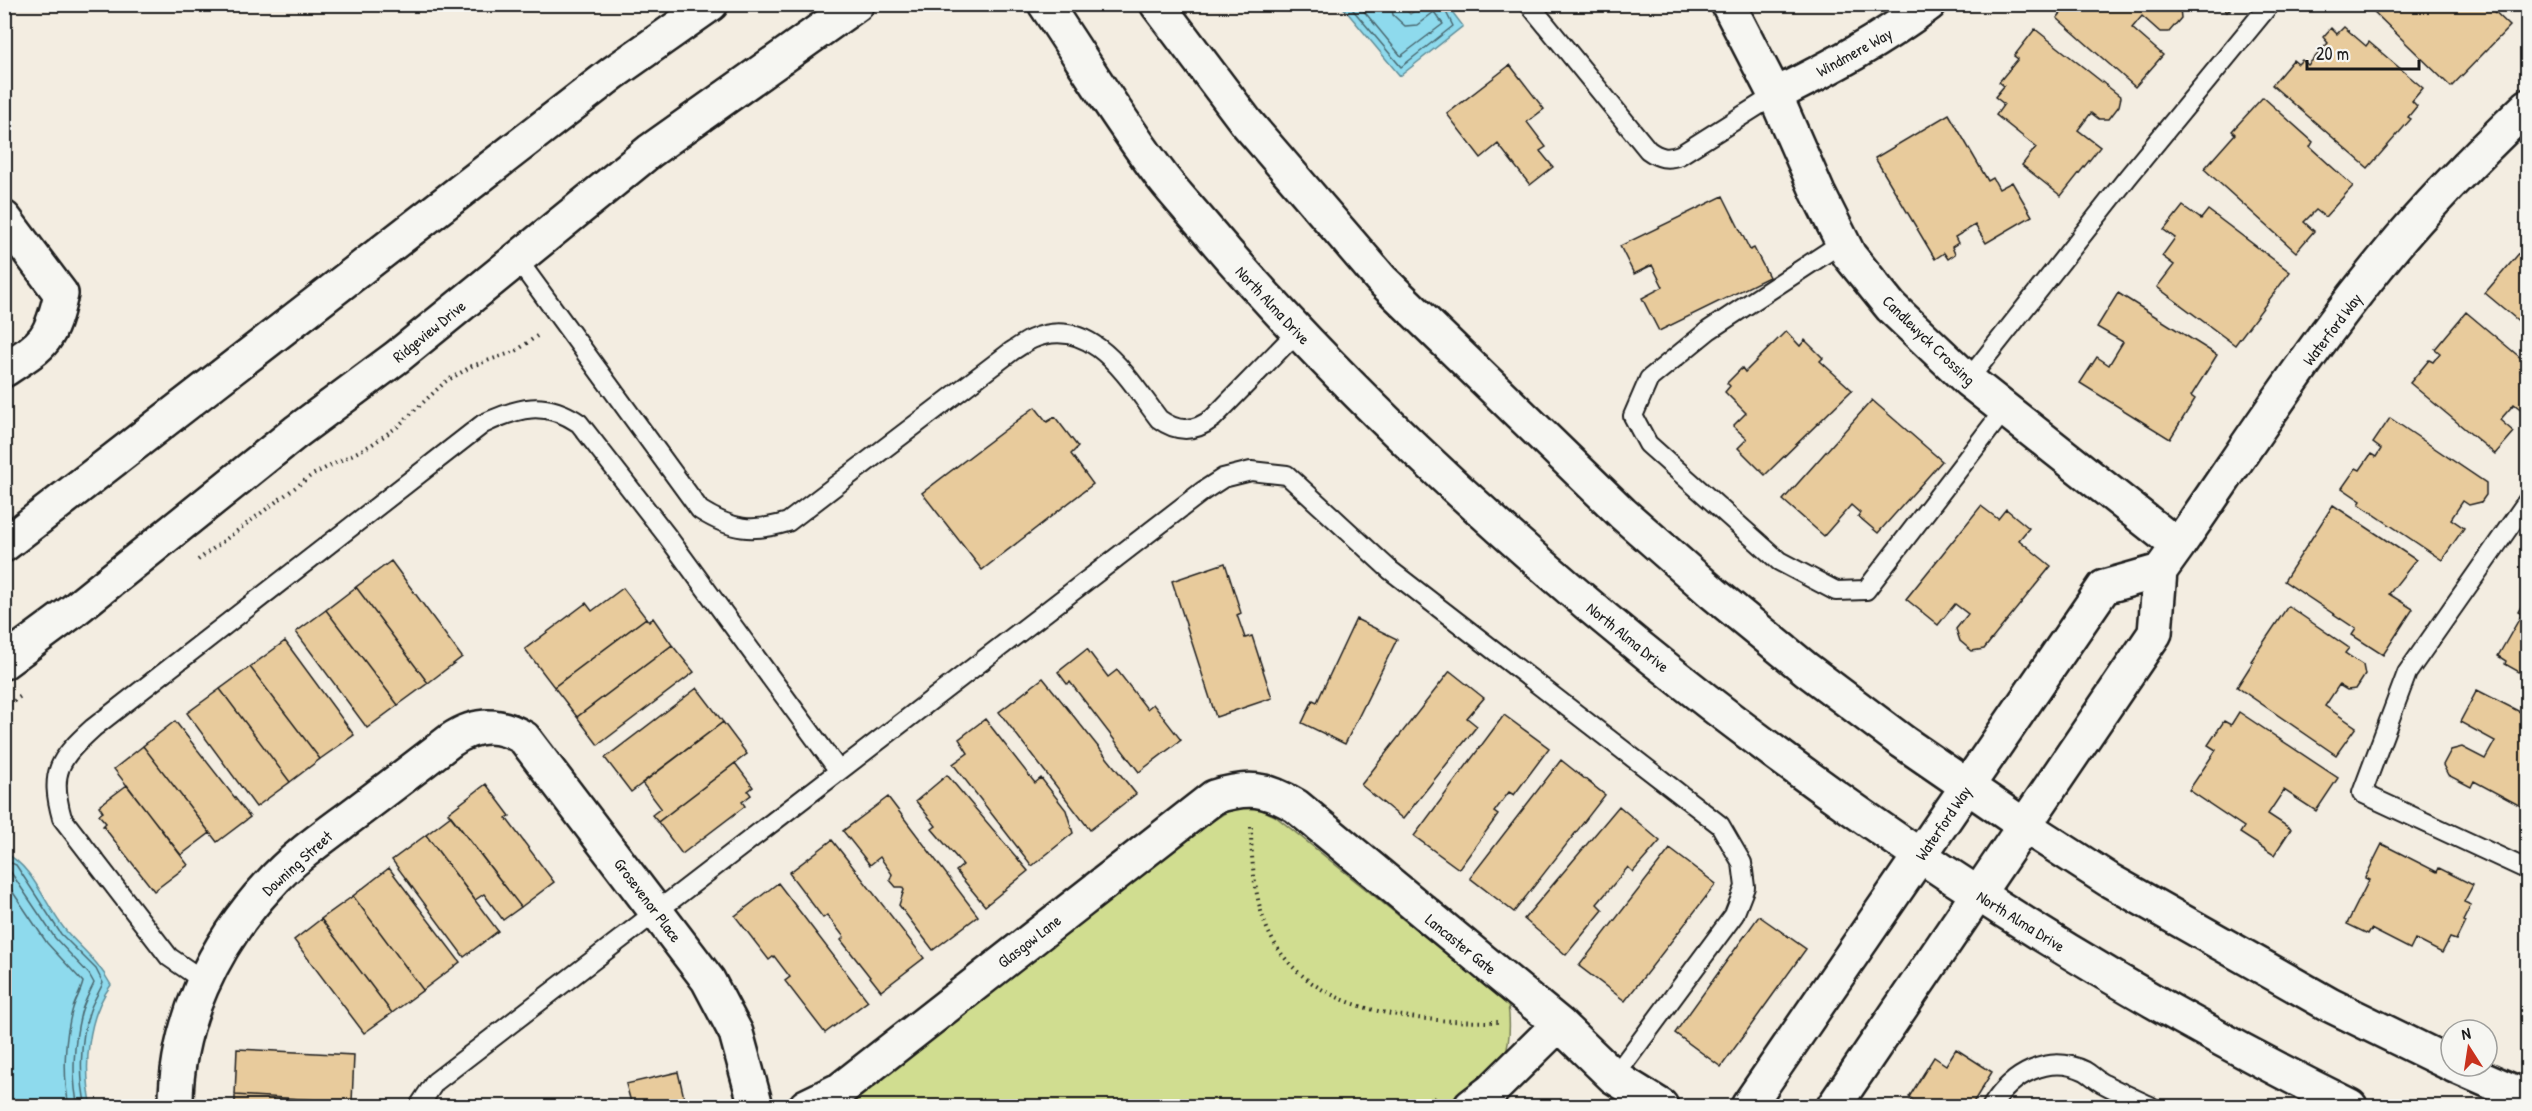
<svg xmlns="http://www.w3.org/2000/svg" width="2532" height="1111" font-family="'Patrick Hand',sans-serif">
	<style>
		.green { fill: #d0dd90; stroke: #767c56; stroke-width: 1.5 }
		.water { fill: #8edaed; stroke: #608e99; stroke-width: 1.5 }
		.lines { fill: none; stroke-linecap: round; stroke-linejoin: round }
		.shore { stroke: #4a6870; stroke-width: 1.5 }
		.building { fill: #e8cb9c; stroke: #1c1c1c; stroke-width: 1.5 }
		.lane-casing { stroke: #1c1c1c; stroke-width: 22 }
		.street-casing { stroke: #1c1c1c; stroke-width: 38 }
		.secondary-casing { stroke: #1c1c1c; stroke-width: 38 }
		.path { stroke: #1c1c1c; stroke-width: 4; stroke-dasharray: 1.5 4.5; stroke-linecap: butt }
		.lane { stroke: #f6f6f2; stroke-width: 18 }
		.street { stroke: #f6f6f2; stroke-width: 33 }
		.secondary { stroke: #f6f6f2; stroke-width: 33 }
		.labels { text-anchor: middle; stroke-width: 4.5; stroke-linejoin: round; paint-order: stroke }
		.street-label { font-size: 16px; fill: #1c1c1c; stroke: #f6f6f2 }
	</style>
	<rect width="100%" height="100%" fill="#f3ede1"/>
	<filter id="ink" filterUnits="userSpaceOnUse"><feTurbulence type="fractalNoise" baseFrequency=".0167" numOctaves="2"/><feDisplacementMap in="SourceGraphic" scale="12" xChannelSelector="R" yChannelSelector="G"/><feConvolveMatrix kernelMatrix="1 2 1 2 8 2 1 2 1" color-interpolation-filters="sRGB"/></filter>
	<g filter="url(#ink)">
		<path class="green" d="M1244,807L1260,809L1275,816L1508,1004C1510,1021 1511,1039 1505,1055C1500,1068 1456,1098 1443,1106H834L1214,820L1228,811Z"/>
		<path class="water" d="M1341,5H1402L1410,14L1423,5H1447L1463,26L1400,76Z
			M5,853C35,868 45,907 67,932C84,951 98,961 111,985C87,1017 83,1069 92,1106H5Z"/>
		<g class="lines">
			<path class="shore" d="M1348,4L1401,67L1453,26L1442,4
				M1358,4L1401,56L1443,24L1434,12L1417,25L1405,26L1393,15L1391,4
				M4,860L16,865L61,934L96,969L103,983C99,993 92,1002 89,1013C80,1040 79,1079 86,1106
				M4,868L10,871L55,938L89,974L94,983C90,992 84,1002 81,1013C74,1042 71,1077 78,1106
				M4,879L47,943L83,982C81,991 76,999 73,1008C64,1038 63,1076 69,1106"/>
		</g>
		<path class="building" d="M2069,4H2175L2180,8L2181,18L2169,32H2160L2142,16L2132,28L2163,55L2135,87L2057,18Z
			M2219,4H2235L2227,12Z
			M2366,4H2487L2510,26L2451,87Z
			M2344,27L2366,46L2369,42L2423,88L2412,101L2417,106L2408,117L2411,119L2368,168L2272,85L2293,60L2298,64L2302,60L2308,65L2328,43L2323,37L2331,28L2337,34Z
			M2035,29L2121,97L2119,106L2109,119H2099L2091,113L2078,130L2100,147L2061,196L2022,165L2036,147L1996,115L2004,104L1995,97L2004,86L1999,82L2018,59L2014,56Z
			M1510,65L1544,109L1527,122L1546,147L1540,151L1553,167L1530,185L1498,144L1481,158L1447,114Z
			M2263,97L2313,142L2310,147L2353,186L2325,217L2316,210L2304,222L2314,231L2296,252L2204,169L2235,134L2232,131Z
			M1949,114L1988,181L1993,178L1999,189L2012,182L2032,216L1986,243L1975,225L1955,237L1958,243L1952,247L1955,254L1948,259L1944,253L1935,259L1875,158Z
			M1723,196L1750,250L1754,248L1769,277L1659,331L1642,298L1663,287L1652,265L1634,274L1620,246Z
			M2183,206L2201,219L2208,210L2290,272L2235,345L2157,287L2174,265L2162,256L2175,238L2164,230Z
			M2528,243V329L2485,293Z
			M2118,293L2217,355L2191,396L2195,399L2170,439L2080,383L2097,357L2109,365L2123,342L2097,327Z
			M2466,312L2528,364V415L2514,404L2500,420L2514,432L2495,454L2410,383L2429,360L2433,362L2440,353L2435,349Z
			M1786,331L1800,346L1805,340L1823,358L1820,361L1852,390L1765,475L1738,448L1747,439L1733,426L1746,413L1725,392L1730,386L1727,383L1742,368L1745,372Z
			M1872,400L1942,461L1878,533L1858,516L1860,513L1851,505L1824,536L1783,500Z
			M1035,407L1047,422L1055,417L1078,447L1071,454L1093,484L982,570L922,493Z
			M2390,418L2486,483V495L2481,502L2469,505L2463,501L2451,519L2464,528L2442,560L2359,504L2361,501L2342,488L2356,468L2360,470L2371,454L2376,457L2381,449L2373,443Z
			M2333,505L2416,560L2389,594L2413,609L2383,655L2352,635L2356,629L2284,581Z
			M1981,506L1998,519L2006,509L2029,528L2019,540L2051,566L1984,649L1972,651L1960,641L1956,629L1968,614L1955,604L1938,625L1906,599Z
			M391,561L462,657L428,683L356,587Z
			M1225,563L1241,613L1237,615L1245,638L1252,636L1272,698L1216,717L1172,581Z
			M356,587L428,683L398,705L326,610Z
			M623,588L646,618L554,687L525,649L586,603L592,611Z
			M2528,595V677L2505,664L2506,661L2498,656L2522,614L2518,612Z
			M2288,606L2349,648L2345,653L2363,665L2365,675L2356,689L2347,690L2339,685L2325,706L2356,727L2336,755L2237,687L2253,662L2251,661Z
			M326,610L398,705L367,728L296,632Z
			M646,618L649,622L653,618L672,645L577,717L554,687Z
			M1356,619L1397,639L1345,744L1302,723L1313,700L1317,702Z
			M285,641L354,735L320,759L250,667Z
			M672,645L694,672L598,745L577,717Z
			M1087,649L1108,677L1117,670L1147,709L1153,704L1181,740L1139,772L1070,682L1067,684L1058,672Z
			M250,667L320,759L290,782L220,689Z
			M1450,671L1484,698L1467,718L1477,726L1403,819L1361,785Z
			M1043,678L1136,794L1090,830L999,712Z
			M697,688L723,722L631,792L605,758Z
			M220,689L290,782L256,807L187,713Z
			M2477,690L2528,716V810L2474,781L2471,787L2448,775L2443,765L2451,750L2462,747L2485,759L2495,741L2460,722Z
			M2239,712L2338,778L2316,811L2284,790L2268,814L2291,829L2274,855L2240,833L2244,827L2189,790L2216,750L2208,745L2224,721L2231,725Z
			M1504,715L1549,748L1514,795L1509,792L1494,812L1498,815L1459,869L1414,836Z
			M985,719L1035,783L1041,778L1066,810L1073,833L1032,866L953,764L968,753L959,739Z
			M175,721L250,817L217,842L143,746Z
			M723,722L747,754L658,822L652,815L661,808L642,783Z
			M143,746L210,833L181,855L114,769Z
			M1561,760L1605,795L1514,912L1470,878Z
			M735,763L753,787L748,791L751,795L742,802L745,806L682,854L658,822Z
			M947,775L1028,871L985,906L956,871L963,865L932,829L936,826L916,801Z
			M486,784L510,816L506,818L554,882L521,907L448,813Z
			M127,785L188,865L154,891L103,826L106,823L99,815L103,812L99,806Z
			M888,797L978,916L933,950L899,905L904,890L902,887H896L890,880L892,874L880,857L870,865L843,831Z
			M1619,806L1660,841L1633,872L1628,867L1597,904L1603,910L1566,955L1524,919Z
			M451,816L521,907L503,920L484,894L475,900L426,835Z
			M426,835L498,931L464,957L392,860Z
			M832,840L924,958L881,991L841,940L844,937L827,915L823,918L789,873Z
			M2382,844L2437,872L2439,868L2473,885L2464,902L2471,905L2463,921L2465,922L2456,940L2450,938L2442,953L2415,939L2410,949L2371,929L2368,934L2347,924L2369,880L2365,878Z
			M1670,849L1716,884L1625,1001L1579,966Z
			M389,868L460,962L423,990L353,896Z
			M778,883L868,1001L825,1033L785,981L790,977L774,956L769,960L735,916Z
			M353,896L423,990L392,1013L321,919Z
			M1759,916L1806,949L1721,1067L1675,1033Z
			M321,919L392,1013L364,1033L294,940Z
			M237,1049L354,1055L352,1102L235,1095Z
			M1956,1049L1992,1072L1971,1106H1907L1912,1099L1909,1097L1934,1057L1946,1065Z
			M678,1072L685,1102L692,1101L694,1106H632L626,1084Z
			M235,1095L352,1102V1106H235Z
			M612,1102L613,1106H589Z"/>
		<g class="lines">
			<g class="lane-casing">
				<path id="lane" d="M1529,4L1648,150C1659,158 1667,160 1680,155L1775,95
					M1843,242L1709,330L1649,379L1633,416L1648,444L1779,561L1836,591L1866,590L2005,409
					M517,259L700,510C732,530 752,533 788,522L1012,351C1019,347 1025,342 1032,339C1092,313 1129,380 1159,419C1178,433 1195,432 1213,418L1298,331
					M1968,380L2128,177L2270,4
					M2528,500L2407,673L2362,793L2528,870
					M204,981L169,957L62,818C49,772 59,759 93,728L483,424C519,407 544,400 579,423L667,536L839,771
					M419,1106L435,1082L1203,491L1223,478L1251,471L1287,475L1390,570L1720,825L1742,863L1745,887L1734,915L1614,1077
					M1992,1106C2011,1075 2048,1053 2085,1071C2092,1075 2097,1081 2104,1084C2119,1092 2135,1099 2150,1106"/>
			</g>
			<g class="street-casing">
				<path id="street" d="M1728,4L1775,95L1818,193L1849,255L1891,307L1968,380L2178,546
					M1775,95C1829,68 1881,41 1929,4
					M4,218L61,294C50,342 44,344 4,370
					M176,1106C175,1025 214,944 269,885C291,860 319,840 346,820C381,794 416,767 451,740C476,723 499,723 524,738L708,980L736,1033L756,1106
					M806,1106L841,1089L1214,797C1248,786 1266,788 1296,806L1559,1024L1614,1077L1661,1106
					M1471,1106L1492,1090L1559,1024
					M1748,1106L2104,587L2160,571
					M1834,1106L2155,633L2160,571L2178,546C2246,448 2311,347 2387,255C2430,202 2478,154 2528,106"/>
			</g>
			<g class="secondary-casing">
				<path id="secondary" d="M1045,4C1084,62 1120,122 1162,177C1176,195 1192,212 1207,230C1272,307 1343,380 1416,450C1692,713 2009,937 2350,1106
					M1157,4L1246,122L1381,279L1622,513L1713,593L1806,669L1903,742L2025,826L2109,880L2330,1005L2451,1064
					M4,545L613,73L711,4
					M4,662L73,611L296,432L397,357L650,151L857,4
					M2455,1066L2528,1098"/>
			</g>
			<path class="path" d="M198,560L312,475L371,445L397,427L445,382L472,366L516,351L537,336
				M4,708L21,696
				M1251,827C1251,860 1255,905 1270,935C1311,1016 1419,1022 1498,1022
				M1418,1106L1436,1097"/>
			<use href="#lane" class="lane"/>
			<use href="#street" class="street"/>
			<use href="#secondary" class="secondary"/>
		</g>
	</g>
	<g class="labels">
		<g class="street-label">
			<text transform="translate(1854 52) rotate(-29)" y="6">Windmere Way</text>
			<text transform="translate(1273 305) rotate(47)" y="6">North Alma Drive</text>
			<text transform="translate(2332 329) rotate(-53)" y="6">Waterford Way</text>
			<text transform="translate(429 331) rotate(-39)" y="6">Ridgeview Drive</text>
			<text transform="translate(1929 340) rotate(44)" y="6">Candlewyck Crossing</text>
			<text transform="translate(1628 637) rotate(39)" y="6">North Alma Drive</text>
			<text transform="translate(1943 823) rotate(-56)" y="6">Waterford Way</text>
			<text transform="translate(297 863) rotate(-42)" y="6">Downing Street</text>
			<text transform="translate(648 900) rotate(53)" y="6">Grosevenor Place</text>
			<text transform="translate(2021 921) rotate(32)" y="6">North Alma Drive</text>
			<text transform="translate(1029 941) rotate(-38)" y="6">Glasgow Lane</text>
			<text transform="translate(1461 944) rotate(39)" y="6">Lancaster Gate</text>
		</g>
	</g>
	<rect width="2532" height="1111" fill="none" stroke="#f6f6f2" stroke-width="24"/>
	<rect x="12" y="12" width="2508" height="1087" fill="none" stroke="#1c1c1c" stroke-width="2" filter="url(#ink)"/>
	<g transform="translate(2469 1048) rotate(348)"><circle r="28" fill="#f6f6f2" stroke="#9f9f9c" stroke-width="1.5"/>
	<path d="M0-4.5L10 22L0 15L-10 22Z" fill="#c8321e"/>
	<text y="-9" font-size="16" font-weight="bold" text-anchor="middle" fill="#1c1c1c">N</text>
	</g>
	<path d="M2307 60v9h112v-9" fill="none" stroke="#1c1c1c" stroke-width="3"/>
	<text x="2316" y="60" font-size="18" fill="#1c1c1c" stroke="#f6f6f2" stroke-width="4.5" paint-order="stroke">20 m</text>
</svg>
